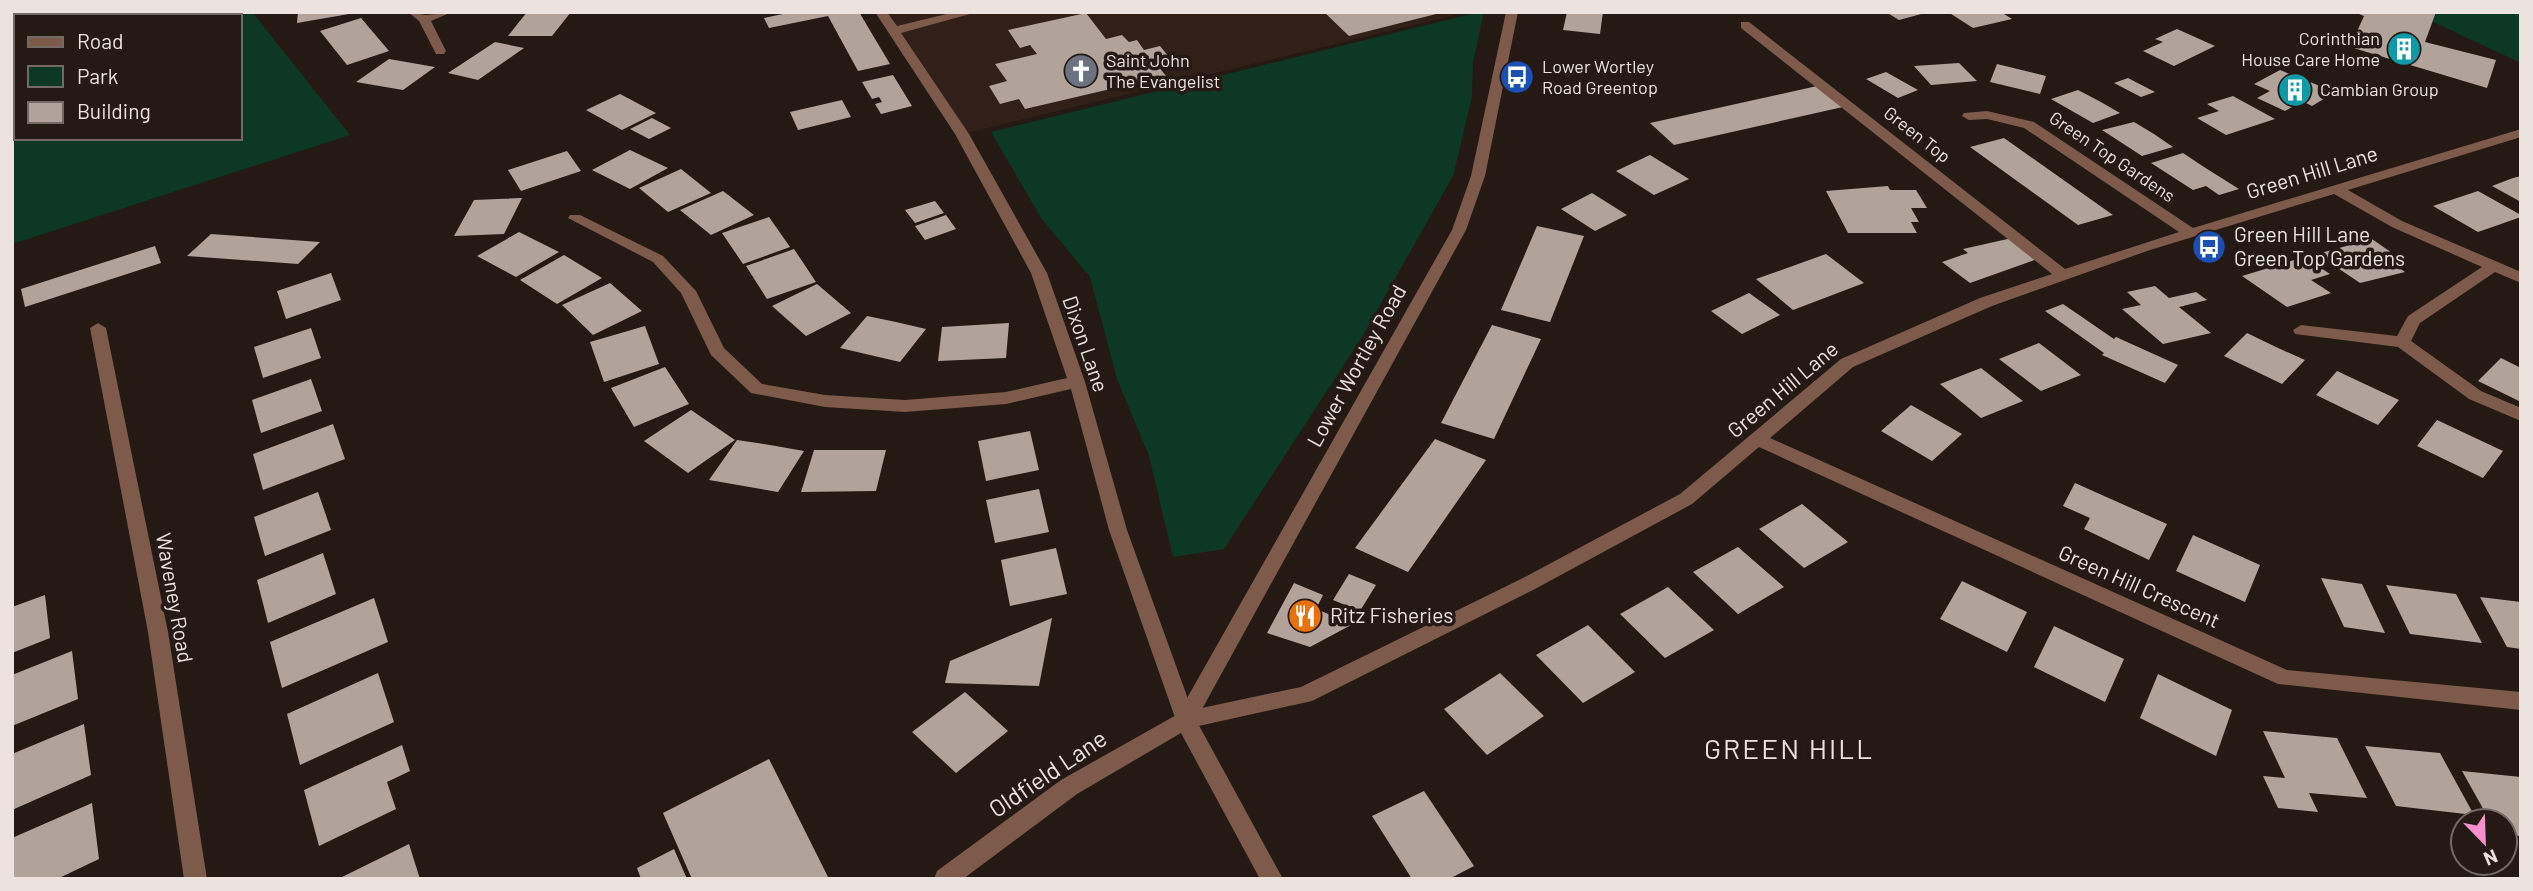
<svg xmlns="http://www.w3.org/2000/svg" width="2533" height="891" font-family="Barlow,sans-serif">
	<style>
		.built { fill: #312017 }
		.green { fill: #0d3826; fill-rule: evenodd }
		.building { fill: #b2a39a }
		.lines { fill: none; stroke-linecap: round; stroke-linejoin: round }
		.minor { fill: #7e5a4a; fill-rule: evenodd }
		.tertiary { fill: #7e5a4a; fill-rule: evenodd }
		.labels { text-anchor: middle; stroke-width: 7; stroke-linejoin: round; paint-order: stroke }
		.far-poi-label { font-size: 18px; fill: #ece3df; stroke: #241913; text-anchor: start }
		.far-street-label { font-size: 18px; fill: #ece3df; stroke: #241913 }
		.street-label { font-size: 21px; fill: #ece3df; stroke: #241913 }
		.poi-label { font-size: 21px; fill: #ece3df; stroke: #241913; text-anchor: start }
		.near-street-label { font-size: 24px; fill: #ece3df; stroke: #241913 }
		.near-neighbourhood-label { font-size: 28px; letter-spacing: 2px; fill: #ece3df; stroke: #241913 }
	</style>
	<rect width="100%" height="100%" fill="#241913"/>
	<path class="built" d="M881,12H1468L962,134Z"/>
	<path class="green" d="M12,12H252L350,135L12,244ZM16,16H240V138H16Z
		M1479,12H1484L1473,62L1472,97L1453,176L1362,337L1224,549L1173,557L1149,456L1117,379L1090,277L1041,218L991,132Z
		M2412,12H2521V63Z"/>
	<path class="building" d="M298,12H349V14L297,23Z
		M527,12H571L552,36H508Z
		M792,12H859L890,64L858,71L828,16L769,28L764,18Z
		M1324,12H1439L1440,13L1349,36Z
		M1567,12H1603L1600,34L1563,30Z
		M1886,12H1925V13L1899,20Z
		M1948,12H2001L2012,19L1973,28Z
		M2354,12H2436L2425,42L2496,60L2487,88L2350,47L2364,16Z
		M1086,13L1106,39L1122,35L1129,42L1137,40L1144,50L1160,46L1174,63L1158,66L1166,76L1025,109L1019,99L1000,104L989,86L1007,81L995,64L1037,54L1030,45L1020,48L1008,30Z
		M361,18L389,51L347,65L320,31Z
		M2177,29L2215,46L2174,66L2143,51L2163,42L2155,39Z
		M495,42L524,48L478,80L448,73Z
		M389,59L435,67L403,90L356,82Z
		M1959,63L1977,81L1931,85L1914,66Z
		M1997,64L2046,76L2040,94L1990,82Z
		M2280,70L2325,88L2318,93L2327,97L2312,106L2302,101L2285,111L2257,98L2270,91L2254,84Z
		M1886,72L1918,90L1898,98L1866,79Z
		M893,75L912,106L881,114L875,104L882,102L879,97L872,99L862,82Z
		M2128,78L2155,92L2141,97L2114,83Z
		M1817,86L1843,107L1674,145L1650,123Z
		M2078,90L2099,101L2120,113L2093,123L2051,99Z
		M620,94L656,113L622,130L586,110Z
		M2233,96L2275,119L2226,135L2197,118L2219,111L2207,104Z
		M842,100L851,117L798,130L790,112Z
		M652,118L671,128L649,139L630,129Z
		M2134,122L2154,134L2173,147L2142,156L2102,130Z
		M2004,138L2038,162L2113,215L2078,225L1970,147Z
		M630,150L668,168L630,189L592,170Z
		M567,151L581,171L521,191L508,170Z
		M2183,153L2204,167L2239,189L2219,195L2206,186L2193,190L2151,163Z
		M1650,155L1689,179L1654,195L1616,171Z
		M681,169L711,193L668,212L639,188Z
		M2521,176V202L2492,186L2513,178Z
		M1888,186L1890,190H1916L1927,208H1911L1919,222H1911L1917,233H1848L1826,191Z
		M723,191L754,215L711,235L680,210Z
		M2478,191L2521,215V217L2478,232L2433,206Z
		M1592,193L1627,215L1595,231L1561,209Z
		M522,198L504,234L454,236L474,200Z
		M935,201L944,213L915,223L905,210Z
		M946,215L956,229L925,240L915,226Z
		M769,217L790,247L743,264L722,233Z
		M1537,226L1584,236L1550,322L1501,310Z
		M519,232L559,252L516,277L477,256Z
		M211,234L265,238L320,242L298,264L187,256Z
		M2012,238L2040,258L1970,283L1942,262L1968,253L1963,249Z
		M2372,239L2395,255L2384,257L2405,272L2360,283L2317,254Z
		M155,246L161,263L25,307L21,289Z
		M794,249L816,282L767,299L746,266Z
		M1826,254L1864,283L1793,310L1756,279Z
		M564,255L602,278L557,304L520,280Z
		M2304,257L2330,274L2311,280L2331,293L2287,307L2242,276Z
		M331,273L341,300L286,319L277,291Z
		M610,283L642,311L593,335L562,305Z
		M817,284L851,313L806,336L772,306Z
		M2155,286L2169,298L2196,292L2207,300L2179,307L2211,333L2163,344L2122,309L2141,305L2127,292Z
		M1749,293L1780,315L1742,334L1711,311Z
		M2063,304L2114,339L2116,337L2178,365L2165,383L2102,355L2104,353L2045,311Z
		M867,316L896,322L926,329L900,362L840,348Z
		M1009,323L1006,358L938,361L942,327Z
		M1492,325L1541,339L1494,439L1441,423Z
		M645,326L659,364L604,382L590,342Z
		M311,328L321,358L263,378L254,347Z
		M2247,333L2276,347L2305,360L2282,384L2224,356Z
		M2039,343L2081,375L2041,391L1999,359Z
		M2501,358L2521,368V402L2478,381Z
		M665,367L689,404L634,427L611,388Z
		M1981,368L2023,401L1981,418L1940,384Z
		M2337,371L2399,400L2378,425L2316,395Z
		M311,379L322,411L261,433L252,400Z
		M1911,405L1962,434L1932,461L1881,431Z
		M691,410L735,440L688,473L644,441Z
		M2437,420L2503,451L2483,478L2417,446Z
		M333,424L345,459L263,490L253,454Z
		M1030,431L1039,470L986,481L978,441Z
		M1435,439L1486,460L1408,572L1355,548Z
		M737,440L770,445L804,451L778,492L709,480Z
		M814,450H886L876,491L801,492Z
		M2075,483L2167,524L2149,560L2084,529L2090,518L2063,506Z
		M1039,489L1049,532L995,543L986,500Z
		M318,492L331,530L265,556L254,517Z
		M1802,504L1848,542L1804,568L1759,529Z
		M2193,535L2260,565L2245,602L2176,571Z
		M1738,547L1784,587L1738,614L1693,572Z
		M1056,548L1067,594L1010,606L1001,560Z
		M323,553L336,594L268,623L257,580Z
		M1349,574L1376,585L1360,611L1333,600Z
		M2321,578L2362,584L2385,633L2344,627Z
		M1962,581L2027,612L2007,652L1940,619Z
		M1294,583L1323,595L1316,609L1353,624L1310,647L1267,633Z
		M2386,585L2456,594L2482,643L2410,634Z
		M1668,587L1714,630L1665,658L1620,614Z
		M45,595L50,638L12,653V607Z
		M2480,597L2521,602V649L2507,647Z
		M374,598L388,642L282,688L270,642Z
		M1052,618L1039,686L945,683L950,661Z
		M1588,625L1635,672L1583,703L1536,655Z
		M2054,626L2124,659L2105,702L2034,667Z
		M72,651L78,699L12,726V675Z
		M378,673L394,722L300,765L287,714Z
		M1500,673L1544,716L1487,755L1444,709Z
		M2158,674L2232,710L2216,756L2140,718Z
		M965,692L1008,731L956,773L912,732Z
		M84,724L91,775L12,810V754Z
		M2263,731L2337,738L2367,798L2309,793L2318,812L2278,808L2263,776L2285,778Z
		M402,745L410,771L387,782L396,809L319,846L304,790Z
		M2365,746L2440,753L2474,815L2396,806Z
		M769,759L829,879H692L663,813Z
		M2462,771L2521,777V836L2505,835V821H2490Z
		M1424,791L1474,866L1449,879H1412L1372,816Z
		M92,803L99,859L57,879H12V838Z
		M409,844L420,879H338Z
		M674,849L687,879H641L637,868Z"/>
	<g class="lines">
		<path class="minor" d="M408,12L426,15L452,12L431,21L446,51L444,54H436L419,21Z
			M875,12H887L897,26L955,12H977L901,33L969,134L1047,273L1085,382L1127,530L1192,710L1301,687L1521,579L1680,494L1841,359L1980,298L2052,274L1741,28V22H1749L2065,269L2179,232L2024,128L1987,119L1969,120L1962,116L1964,113L1987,111L2034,122L2193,228L2521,129V137L2348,190L2402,221L2521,272V283L2495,272L2420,323L2411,341L2481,391L2521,408V421L2469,399L2398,347L2295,334L2293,330L2301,325L2397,336L2408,316L2482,267L2392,227L2334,194L2150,250L1992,306L1853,367L1770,438L2287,670L2521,692V710L2278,684L1759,447L1692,504L1535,589L1312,701L1185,729L1178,726L1109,530L1071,389L1006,404L905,412L825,407L751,393L711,355L681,293L653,262L568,218L570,215H580L663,256L696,291L724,348L762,384L825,395L905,400L1006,392L1067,378L1031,273L955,134Z
			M98,323L106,328L168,632L207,879H184L148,632L90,328Z"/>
		<path class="tertiary" d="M1506,12H1518L1485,176L1466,230L1196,720L1283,879H1260L1181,733L1077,794L963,879H934L937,871L1061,780L1178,714L1452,230L1471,176Z"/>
	</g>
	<defs>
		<g id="building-disc" transform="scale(1.75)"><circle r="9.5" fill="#0f9aa8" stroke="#241913"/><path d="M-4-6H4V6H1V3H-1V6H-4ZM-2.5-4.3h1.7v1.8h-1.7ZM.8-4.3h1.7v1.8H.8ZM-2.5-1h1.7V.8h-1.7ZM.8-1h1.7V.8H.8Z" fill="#fff"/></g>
		<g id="church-disc" transform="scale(1.75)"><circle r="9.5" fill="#6b7280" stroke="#241913"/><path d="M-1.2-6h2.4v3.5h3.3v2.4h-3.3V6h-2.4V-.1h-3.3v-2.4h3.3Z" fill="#fff"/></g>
		<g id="bus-disc" transform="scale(1.75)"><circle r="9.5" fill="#1a4fb4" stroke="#241913"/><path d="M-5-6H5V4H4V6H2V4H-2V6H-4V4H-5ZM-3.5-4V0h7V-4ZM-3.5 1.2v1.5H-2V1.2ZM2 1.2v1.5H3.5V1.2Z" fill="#fff"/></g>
		<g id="restaurant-disc" transform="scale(1.75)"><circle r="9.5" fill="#e8710a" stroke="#241913"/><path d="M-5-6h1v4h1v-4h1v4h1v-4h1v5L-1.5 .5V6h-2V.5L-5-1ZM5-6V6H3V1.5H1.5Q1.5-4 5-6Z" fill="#fff"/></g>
	</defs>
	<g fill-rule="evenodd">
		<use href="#building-disc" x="2404" y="49"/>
		<use href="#church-disc" x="1081" y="71"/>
		<use href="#bus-disc" x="1517" y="77"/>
		<use href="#building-disc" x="2295" y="90"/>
		<use href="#bus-disc" x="2209" y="247"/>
		<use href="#restaurant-disc" x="1305" y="616"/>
	</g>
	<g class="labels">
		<g class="far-poi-label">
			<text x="2380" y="45" text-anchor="end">Corinthian<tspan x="2380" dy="21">House Care Home</tspan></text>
			<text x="1106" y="67">Saint John<tspan x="1106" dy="21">The Evangelist</tspan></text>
			<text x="1542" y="73">Lower Wortley<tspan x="1542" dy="21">Road Greentop</tspan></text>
			<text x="2320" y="96">Cambian Group</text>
		</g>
		<g class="far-street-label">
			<text transform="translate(1917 135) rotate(38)" y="6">Green Top</text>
			<text transform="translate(2112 157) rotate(34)" y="6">Green Top Gardens</text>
		</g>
		<g class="street-label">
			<text transform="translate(2312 173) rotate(-17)" y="7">Green Hill Lane</text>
			<text transform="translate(1085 344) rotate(71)" y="7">Dixon Lane</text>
			<text transform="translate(1357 366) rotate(-61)" y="7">Lower Wortley Road</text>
			<text transform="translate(1783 390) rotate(-40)" y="7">Green Hill Lane</text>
			<text transform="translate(2139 587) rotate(24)" y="7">Green Hill Crescent</text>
			<text transform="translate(174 598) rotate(80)" y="7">Waveney Road</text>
		</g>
		<g class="poi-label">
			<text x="2234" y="242">Green Hill Lane<tspan x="2234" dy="24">Green Top Gardens</tspan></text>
			<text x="1330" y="623">Ritz Fisheries</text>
		</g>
		<g class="near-street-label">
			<text transform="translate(1048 774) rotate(-34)" y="8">Oldfield Lane</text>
		</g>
		<g class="near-neighbourhood-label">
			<text x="1789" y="759">GREEN HILL</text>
		</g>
	</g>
	<rect width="2533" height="891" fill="none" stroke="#ece3df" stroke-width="28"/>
	<rect x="14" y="14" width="228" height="126" fill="#241913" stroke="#746a65" stroke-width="2"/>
	<rect x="28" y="37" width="35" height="10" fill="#7e5a4a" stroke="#746a65" stroke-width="2"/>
	<text x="77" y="49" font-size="21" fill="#ece3df">Road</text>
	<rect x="28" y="66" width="35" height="21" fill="#0d3826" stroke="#746a65" stroke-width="2"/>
	<text x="77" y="84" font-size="21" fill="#ece3df">Park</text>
	<rect x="28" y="102" width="35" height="21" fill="#b2a39a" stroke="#746a65" stroke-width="2"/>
	<text x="77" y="119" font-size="21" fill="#ece3df">Building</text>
	<g transform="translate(2484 842) rotate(157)"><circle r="33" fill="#241913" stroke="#746a65" stroke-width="2"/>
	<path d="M0-5L12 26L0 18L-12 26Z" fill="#f690cf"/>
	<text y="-10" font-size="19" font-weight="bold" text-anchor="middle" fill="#ece3df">N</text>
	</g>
</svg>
